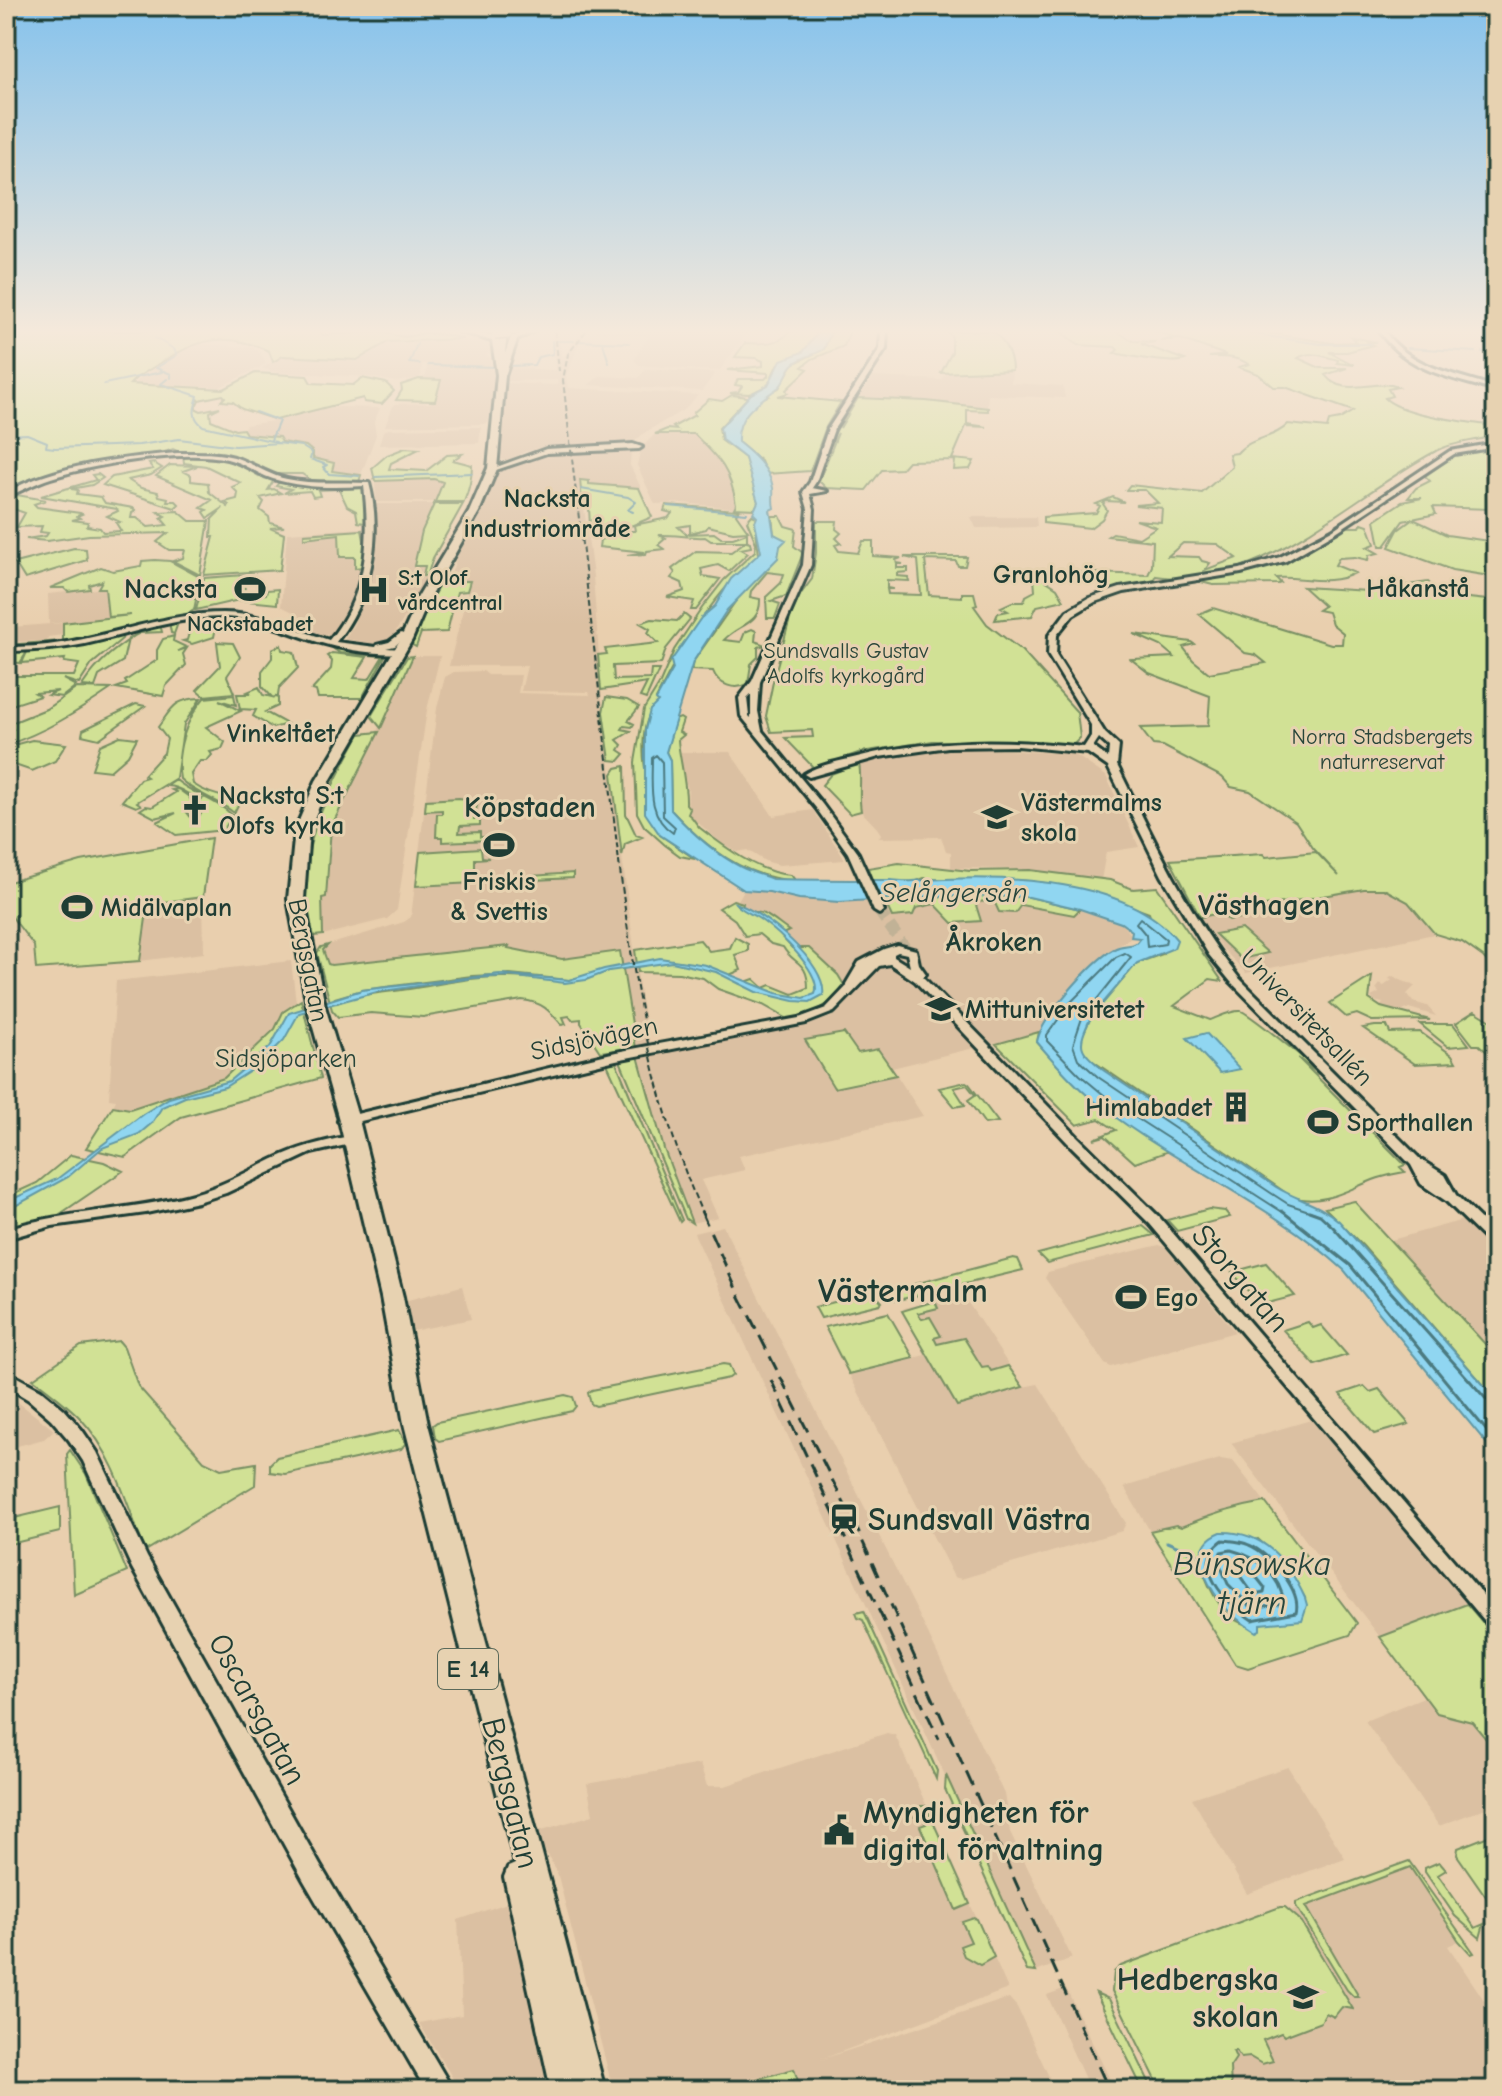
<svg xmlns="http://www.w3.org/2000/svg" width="1502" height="2096" font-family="'Comic Neue',sans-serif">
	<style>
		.built { fill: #dbc0a2 }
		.green { fill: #d1e195; stroke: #788f64; stroke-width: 2; fill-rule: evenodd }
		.water { fill: #90d6f1; stroke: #6399a5; stroke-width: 2 }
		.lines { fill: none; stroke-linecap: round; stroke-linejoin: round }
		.shore-far1 { stroke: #4c7a80; stroke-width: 2 }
		.shore { stroke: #4c7a80; stroke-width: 3 }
		.stream-far1 { stroke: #6399a5; stroke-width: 2 }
		.stream { stroke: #6399a5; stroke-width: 3 }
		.minor-tunnel { stroke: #c1b296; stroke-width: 12; stroke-dasharray: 12 6; stroke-linecap: butt }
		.minor-casing { stroke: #1f3d34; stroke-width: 6 }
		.major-casing { stroke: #1f3d34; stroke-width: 6 }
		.highway-casing { stroke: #1f3d34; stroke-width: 6 }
		.minor { fill: #e7d2b1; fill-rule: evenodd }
		.major { fill: #e7d2b1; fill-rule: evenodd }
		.highway { fill: #e7d2b1; fill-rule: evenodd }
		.rail-far1 { stroke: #1f3d34; stroke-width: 2; stroke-dasharray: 6 3; stroke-linecap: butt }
		.rail { stroke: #1f3d34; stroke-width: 3; stroke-dasharray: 15 8; stroke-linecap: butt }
		.major-bridge-casing { stroke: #1f3d34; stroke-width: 10; stroke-linecap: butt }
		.major-bridge { stroke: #e7d2b1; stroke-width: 7 }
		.labels { text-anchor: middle; stroke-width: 6; stroke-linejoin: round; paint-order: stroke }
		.far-poi-label { font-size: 22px; font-weight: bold; fill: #1f3d34; stroke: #e7d2b1; text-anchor: start }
		.far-park-label { font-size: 22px; fill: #284539; stroke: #e7d2b1 }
		.shield { fill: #e7d2b1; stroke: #5b6a5a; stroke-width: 2 }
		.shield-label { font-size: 24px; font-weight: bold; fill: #1f3d34 }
		.far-quarter-label { font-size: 26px; font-weight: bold; fill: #1f3d34; stroke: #e7d2b1 }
		.poi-label { font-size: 26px; font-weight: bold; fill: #1f3d34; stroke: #e7d2b1; text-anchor: start }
		.street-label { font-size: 26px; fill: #1f3d34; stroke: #e7d2b1 }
		.park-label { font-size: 26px; fill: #284539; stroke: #e7d2b1 }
		.far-district-label { font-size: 28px; font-weight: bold; fill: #1f3d34; stroke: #e7d2b1 }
		.water-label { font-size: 28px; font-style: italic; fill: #25453d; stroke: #e7d2b1 }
		.neighbourhood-label { font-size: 28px; font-weight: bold; fill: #1f3d34; stroke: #e7d2b1 }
		.quarter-label { font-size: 30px; font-weight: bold; fill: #1f3d34; stroke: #e7d2b1 }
		.near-street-label { font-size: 32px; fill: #1f3d34; stroke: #e7d2b1 }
		.near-poi-label { font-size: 32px; font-weight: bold; fill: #1f3d34; stroke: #e7d2b1; text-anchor: start }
		.district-label { font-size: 34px; font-weight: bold; fill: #1f3d34; stroke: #e7d2b1 }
		.near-water-label { font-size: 34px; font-style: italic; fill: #25453d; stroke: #e7d2b1 }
	</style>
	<rect width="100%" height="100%" fill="#e9cfae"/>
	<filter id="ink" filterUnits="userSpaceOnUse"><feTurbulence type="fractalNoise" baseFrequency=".0125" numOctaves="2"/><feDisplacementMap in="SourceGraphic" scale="16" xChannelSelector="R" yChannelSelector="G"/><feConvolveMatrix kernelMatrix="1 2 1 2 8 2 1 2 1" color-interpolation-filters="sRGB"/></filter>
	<g filter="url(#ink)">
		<path class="built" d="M552,331H557L563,358L582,331H748L720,370L713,371L639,365L634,360L649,336L589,331L581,339L566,376L568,388L698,395L685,409L644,433L633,443L575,448L578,452L631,451L630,465L641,488L581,485L593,576L603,712L640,994L650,1046L636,1048L620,951L562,959L508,948L331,965L328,964L323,950L328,945L404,922L411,917L437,708L445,677L454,672L483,671L488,675H521L518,693L590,695L589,692L521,691L527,666H449L470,582L449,581L456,559L493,485L496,471L566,451L564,446H550L524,452L510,460H497L505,383L558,385L557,380L507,381L508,368L556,370Z
			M488,340L490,351L486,355L490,358L495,381L488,423L483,424L385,426L394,404L431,403L438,380L419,379L426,376L427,364H422L421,376L418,378L397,382L369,377L273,372L262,368L283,356L357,360L388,342Z
			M200,344L254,348L261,353L266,364L220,387L134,383L175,354Z
			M646,369L715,373L702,391L588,385L600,376L638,378Z
			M1012,370L1011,383L1063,386L1065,398L988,395L987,407L926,401L858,398L873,377L942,380L943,375L967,371Z
			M340,407L380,408L374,422L376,435L361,475L336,473L332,471L334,464L312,458L306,446L282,442L279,437L246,434L243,429L246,425L287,419L301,412Z
			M481,427L479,443L379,445L383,431L389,429Z
			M694,433L725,464L732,481L736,504L734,508L682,503L655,504L637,465L641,448L655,434Z
			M434,479L443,482L435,502H376L375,481Z
			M375,504H434L422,531L415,565H425L423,576H427V581L390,641L382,645L345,639L354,624L373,566L376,550Z
			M971,517H1036L1037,527L976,528Z
			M363,528L365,557L347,612L333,634L324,635L292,624L293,612L281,606L287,533Z
			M105,588L108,617L49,624L48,594Z
			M63,623V635L48,637L47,641L6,642V631L12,627Z
			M413,656H440L427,710L397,910L387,919L323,935L322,897L326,896L331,827Z
			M932,746L1074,754L1106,776L1139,847L1106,852L1101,880L1017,869L951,868V852L946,851L941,837L879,838L881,834L877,828L861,811L857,785L861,773L859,763Z
			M678,752H730L773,816L813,810L845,860L779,865L765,861L747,850L737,852L720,842L687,813L688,790Z
			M1378,887L1407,902L1434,934L1246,973L1223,949L1200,917Z
			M744,890L862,899L936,896L1049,900L1121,923L1133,937L1111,950L1088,972L1063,998L1039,1032L892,1068L923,1116L739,1156L745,1170L701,1180L718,1217L692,1223L664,1149L638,1056L802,1026L832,1017L818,997L810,962L736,904Z
			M203,897L204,953L140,961L148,904Z
			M291,961L296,1002L283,1012L275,1029L224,1078L130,1109L113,1106L116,1100L109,1099L116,981Z
			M1391,976L1415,986L1407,994L1413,1002L1427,1006L1436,1016L1409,1008L1399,1013L1380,1007L1383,1003L1374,1001L1371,997L1379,993L1376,989L1380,984L1384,986L1392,980L1389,979Z
			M1463,1220L1496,1253V1356L1388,1241Z
			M723,1226L919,1615L1004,1794L1010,1832L1072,1958L1036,1972L694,1233Z
			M1159,1245L1165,1247L1235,1332L1111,1367L1105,1364L1045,1278L1048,1272Z
			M462,1286L471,1319L407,1332L403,1310L408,1300Z
			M963,1295L1023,1387L1038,1384L1126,1523L1122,1531L961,1579L954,1577L849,1374L925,1355L904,1308Z
			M13,1396L19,1403L54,1430L44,1439L6,1449V1401Z
			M1311,1420L1354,1469L1467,1604L1380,1637L1231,1443Z
			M1220,1459L1233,1461L1265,1502L1236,1507L1181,1527L1176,1525L1150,1531L1124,1487Z
			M1424,1697L1437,1713L1472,1722L1496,1751V1804L1439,1826L1365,1721Z
			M887,1733L895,1735L1008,1989L822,2059L1009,1998L1017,2007L1055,2090H801L793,2069L712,2090H613L557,1872L535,1832L593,1815L587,1784L700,1764L707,1786H725Z
			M1288,1767L1345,1858L1247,1894L1192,1798Z
			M1410,1867L1459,1941L1448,1946L1496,2018V2090H1170L1114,1976Z
			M513,1901L554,2090H460L419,2023L462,2015L458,1920Z
			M1066,1988L1115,2090H1090L1047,1995Z"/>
		<path class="green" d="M6,331H318L323,335L378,332L405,337L436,331L431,334L448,335L463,339L388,342L357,360L283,356L273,362L269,351C211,325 185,348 136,378L130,384L224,389L255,373L307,376L311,383L353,385L362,378L386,383L394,391L382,404L364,402L363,398L276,420L242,409L233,402L221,401L225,397L223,395L199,400L195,408L201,411L220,407L210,412L211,420L235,430L243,429L246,434L279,437L282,442L306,446L313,452V458L334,463L332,471L361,475L359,482L315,483L302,474H270L232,457L181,453L173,449L153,456L45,476L6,492Z
			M790,331L820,332L803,352L777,365L768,385L750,394L730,393L738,392L742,386L735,385L738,379H765L768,376V373L727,370L763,366V361L756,358L735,357L745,343C761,344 780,345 790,331Z
			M832,331H850L844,346L812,359L802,367L808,369L786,390L788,393L778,396L841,402L826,427L810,471L766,474L761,461L738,442C736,423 750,402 768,396L765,395L779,388L793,364L824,349Z
			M947,331H992C1004,339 1012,356 1012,370L941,373L952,352V337Z
			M1060,331H1116L1133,341L1156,342L1141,344L1185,360C1170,365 1131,356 1114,353L1118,350L1115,347L1078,345Z
			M1155,331H1273L1283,333H1268L1332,343L1356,342L1351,337L1376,342H1366L1373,345L1347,352H1329L1354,365L1337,363L1338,360C1325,357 1311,350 1298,358L1320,368H1347L1325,375C1344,399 1375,378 1398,387L1388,389L1392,396L1385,398C1401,415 1469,422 1494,426L1496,432L1489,437C1472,442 1452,442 1436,451C1347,498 1258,593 1156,576L1155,580L1109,590L1098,576L1060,577L1045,580L1057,588L1064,600L1037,606L1032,616L995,620L998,613L1008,611L1001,607L1012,602H1024L1026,596L1035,591L1034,578L1039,571L1148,575L1152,566L1153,541L1108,536L1113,533L1139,538L1156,527L1136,520L1161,522L1162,508L1135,505L1158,503L1145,490H1126L1130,485L1202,493L1232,467L1229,454L1237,453C1251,437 1276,438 1288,424L1327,428L1329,421L1340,419L1353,411L1285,387H1274L1258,374L1239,367L1249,364C1235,356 1225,357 1209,357L1226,355L1180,339L1160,341L1174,338ZM1183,543L1217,544L1237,558L1205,570L1210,563L1202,561L1199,557L1168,556Z
			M419,379L441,380L435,401L396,400L402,390L401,385Z
			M732,395L748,397L719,428L721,440L745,458L758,502L755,509L734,508L736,504C730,468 719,459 694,434H655L667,429L677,430L673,427L695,415L693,413L709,399L722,401Z
			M858,398L926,401L988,408V411L967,410V424L987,427L966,426L952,459L974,461L970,469L954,470L955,460L908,461L901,469L882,470L866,490L826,488L819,481L838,433L822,460L849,404L840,428Z
			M1496,447V506H1488L1489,509L1433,507L1436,514L1403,521L1385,546H1380L1375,520L1402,502L1422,498H1408L1416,488L1430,481L1425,476L1457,454Z
			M405,448L419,449L391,463L389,469L426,471L447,455L462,454L453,460L472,465C472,478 469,490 464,502H435L443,482L434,479L375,481L372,468L387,455Z
			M183,456L234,461L262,478L274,480L268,490L274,489L281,493L260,498L264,502L260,510L269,517L270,523L284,527L270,528L284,534L280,570L204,575L214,537H211L212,519L223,508L208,518L204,512L207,510L201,508L212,500L156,476L170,465L197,466L183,471L191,475V481L208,483L209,492L228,507L229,505L225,502L237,499L238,493L232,487L241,483L206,466L184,463Z
			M154,463L162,468L151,475L128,480L141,488L158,492L159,496L168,498L167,501H176L179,504L175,508L103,485L112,477L153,469L149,464Z
			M98,474L103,478L92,485L71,489L78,490L77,494L101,497L105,503L133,508L136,511L132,513L131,518H137L148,527L167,525L161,518L165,516L158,512L178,511L190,521H209L200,575L173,561L183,558L185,550H169L157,542L168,533L89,535L47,541L26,539L46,536L48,533L40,532L42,526L17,527L25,513L11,508L6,510V499L11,494L46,500L34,504L37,507L80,513L82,514L77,516L80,518L72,520L88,522L87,526L100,528L103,532L121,531L116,523L120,522L107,516L118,511L117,509L41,496L96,480L92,475Z
			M580,480L589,481V484L639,488L652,517L626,528L605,531H635L634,525L668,518L672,513L664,511L666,505L739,510L736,514L748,531L733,532L708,526L706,529L690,533V525L678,527L686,534L714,533L721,538H733L747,533V541L750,542L751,547L741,549L748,553L729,571L718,565L701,569L703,576L720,579L696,610H691L694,601L667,597L684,591L682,583L671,578L675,573L672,569L696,551L731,552L746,541H711L705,537C689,538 674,534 659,535L666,538L658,545L664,549L647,551L646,554L627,555L645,552L599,547L600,540L606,538L605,533L590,526L589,507L582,501Z
			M280,481L363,488L365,523L358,522L356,511L347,506L339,489L318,490L320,496L313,497L310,491L284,493L291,489L276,486Z
			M1113,497L1124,502L1106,501L1103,504L1107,510L1102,519L1090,528L1043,523V517L1096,513L1100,506L1096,504Z
			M434,504H463L433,558L427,576H423L425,566H414L422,531Z
			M752,515L757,517L755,522L759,555C713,593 683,645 656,699L659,702C628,729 651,799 660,835L695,859L680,856L665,845L644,826L637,813L635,762L644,709L660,683L674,650L702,608L724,580L755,551L756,543L747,521Z
			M772,516H780L785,526L796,529L794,546L803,553L786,596L771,601L780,604L775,618H767L766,597L781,583L784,574L767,572L751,591L750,597L760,599C761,625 738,624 724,640L741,642L745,632L752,629L756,631L755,641L765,645L758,647V657L751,664L748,684C735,691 718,685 713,671L691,670L693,662L780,538L774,534Z
			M1413,519L1447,535L1496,542V577L1452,570L1389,547L1398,530Z
			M816,521H837L836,529L841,533L836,538L841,543L835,545L839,551L858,553L863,541H873V556L901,558L896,560L897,563L903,564H897V568H908V572L897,573V576L908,577L909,581L887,580V588L893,589H887L888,594L921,595L918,560L904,557H967L965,566H958L956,561L925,560L929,595L962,597V593H974L977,605L974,606L987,624L1022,651L1077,712L1080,738L1073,745L933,741L861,752L810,770L812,766L785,738L813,737L812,730L771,732L766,716L774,677L791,615L800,595L812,579L816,553Z
			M1362,523L1368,525L1375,544L1367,547L1378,553L1369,555L1368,560L1355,557L1339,558L1335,565L1355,573C1328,587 1304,576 1276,578L1281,583L1278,584L1213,585L1201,582L1205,579L1285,564L1348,527H1360Z
			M362,530L366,550L362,567L355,568V557H340L339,534L304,538V534Z
			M74,548L86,549L87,560L25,579L15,563Z
			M155,560L170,561L198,576L196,598L192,597L196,600L194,610L189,613L211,615L155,621L45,647L6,648V645L63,641V623L131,615L108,617L105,588H98L102,581L89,585L90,589L68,592L64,588H50L101,567L113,571L141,566L142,561Z
			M451,574L450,581H470L467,591L457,592L447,632L421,633L416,647L409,643L441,578Z
			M244,575L245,596L266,594L267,590L278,589L277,604L239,600L196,610L204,578Z
			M1428,582L1441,595L1496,601V971L1483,957L1462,942L1435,934L1408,902L1384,889H1364L1242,910L1246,917L1228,920L1220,913L1200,917L1170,860L1263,854L1266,857L1316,852L1339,876L1313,848L1296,822L1250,791L1231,787L1222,777L1163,746L1153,745L1140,728L1208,726L1210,696L1149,673L1131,659L1174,657L1161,646L1134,634L1191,642L1194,644L1183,647L1193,660L1209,673L1266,663L1256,655L1245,653L1199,614L1213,608L1331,644H1342L1343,633L1332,624L1328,612L1318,610L1324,606L1303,587L1368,591Z
			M684,614L690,619L666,649L661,664L613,666L614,680L650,679L651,670H659L646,699L640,697L647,683L601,690L598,655L607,654L605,649L658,643L648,633L650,629L640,623L652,619L677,621Z
			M218,617L214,637L192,644L183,641L187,640L192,622L178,623L174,634L171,633L169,621Z
			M155,623L160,624L162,632L140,633L128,639L123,661L99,676L95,687L82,686C101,657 121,645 149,626L131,634L129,630L124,632L122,639L92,664L79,684L63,679L76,686L62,697L48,695L58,691L35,693L40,696L6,707V676H74L79,664L64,662L65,659L22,663L27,652L20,663L7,662L6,650L64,646Z
			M174,636L173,641L186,647L178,651L187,648L183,654L186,665L166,686L163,696L116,688L127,684L125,681L157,660V650L163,639Z
			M217,642L233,643L240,657L227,676L234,693L204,696L197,690L220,666Z
			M281,645L282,650L294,652L298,668L279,688L278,696L275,697L278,698V706L265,712L287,724L273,728L253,716L256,710L240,709L237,694H251L247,692L259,687L263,695L272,697L262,686V671L272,658V649Z
			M332,648L385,656L362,698H318L316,691L312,690L331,669L332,661L327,656L332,653L367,657L354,678L369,679L383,656L340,653Z
			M413,656L381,728L371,716L407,657Z
			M77,688L111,689C79,711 44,733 6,745V731L13,729L9,724L46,709Z
			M234,695L236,705L219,700L241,711L206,727L225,742L222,749L210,752L212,755L207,761H200L191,774L193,784C209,795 223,796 240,801L234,813C217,798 196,795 180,779C175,752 186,719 204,698Z
			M606,697L627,700L639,707L628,721L634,724L632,727L624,726L622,729L631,731L617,740L622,745L619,750L625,754L619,761L610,760L603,712Z
			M201,698L184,724L176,778L137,802L141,805L136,807L122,801L140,779L147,777L144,775L164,753L167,739L158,727C173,707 174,699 201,698Z
			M136,704L145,706L99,739L82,735L83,730Z
			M680,718L683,720L679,732L684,735L678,740C679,757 687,784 686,804L690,809L688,814C694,818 695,823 700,828C726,848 759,873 791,875L795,880C745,879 704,846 671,810L670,760L666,752L675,720Z
			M379,732L331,827L326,897L322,898L323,935L314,936C286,866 327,794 360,734Z
			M120,736L137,738L128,755L110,771L92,769L100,745Z
			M32,740L66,744L55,761L32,771L6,762V747Z
			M859,763C862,779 858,794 861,811L850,814L822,785L831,774Z
			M625,766L626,814L636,835L642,837L625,844L622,856L612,774L616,768Z
			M176,780C193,795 216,799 232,815L224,830L176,835L157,822L176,813L155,818L140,810L146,806L152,807L176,792L172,790L178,789L189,797L193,804L186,811L192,819L201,814L203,807L197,802L202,799C189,798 182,786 167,786Z
			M459,798L478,801L474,819H480V825L460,826L459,833L480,832V837H491V840L442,842V837H436L437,814H442V810L425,811L426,800Z
			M211,838L203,897L148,904L140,961L36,969L34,946L6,909V883L81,861Z
			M481,848L482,857L489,858L475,859V880L573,873V878L416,886L420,852Z
			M899,863L970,871L1030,870L1110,880L1133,889L1157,887L1222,981L1210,979L1174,1006L1210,1020C1219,1017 1231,1010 1241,1011C1247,1012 1309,1062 1317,1070V1073L1298,1058L1405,1165L1400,1167L1405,1172C1395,1174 1383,1176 1373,1180C1345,1191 1323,1206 1292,1197L1090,1059L1081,1050L1080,1041L1091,1017L1137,963L1163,954L1149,913C1110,898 1071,885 1029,881C1010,879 933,882 924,878L914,882L872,880L868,868Z
			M975,895L1029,897L1080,909L1074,915L1021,905L1015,913L999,912L994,901L975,902L981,921L953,923L935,904L916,908L913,915L892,917L883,898Z
			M733,900L743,903L742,908C749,912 756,911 764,914C773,918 781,926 789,931L780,935L792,948H809L838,975L844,985C832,1007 812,1014 788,1019L763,1005L718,989L703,978L679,973L638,972L635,950L700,940L709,951L730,948L735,937L748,944V951L735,955L741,970L727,976L740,984L754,979L764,988L771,985L793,994L808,988C808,960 793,965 783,947L771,944L759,934L745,936L735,920L719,908Z
			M1241,929L1268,953L1241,959L1215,934Z
			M328,945L323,950L328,964L331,965L509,946L508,948L562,959L620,951L636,1048L600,1052L581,1023V1019L572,1020L569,1016L563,1017L566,1024L562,1025C549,1010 542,1002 522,1000L423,1017L371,1013L338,1017L332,1010L317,953L321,947ZM609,970C569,990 547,977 507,977C474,976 442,984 409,989C385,993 360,993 337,1003L335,998L362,990L472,976L510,974L569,980Z
			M1372,976L1369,999L1381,1007L1430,1020L1372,1021L1357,1014L1346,1017L1330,1003Z
			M301,1000L321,1078L181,1117L125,1157L86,1148L113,1106L130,1109L224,1078L275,1029L283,1012Z
			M1475,1011L1496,1024V1060L1479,1045H1473L1456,1023Z
			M1420,1024H1453L1469,1045L1448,1047Z
			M1375,1026H1387L1390,1033L1420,1032L1452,1055L1456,1062L1415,1064L1363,1028Z
			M1039,1032L1037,1042C1079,1090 1118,1116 1169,1151L1135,1163L1105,1136L1094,1139L1116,1130L1099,1119L1077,1125L996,1044Z
			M844,1033L858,1053L878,1049L896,1075L834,1088L805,1040Z
			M638,1056L664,1149L692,1223L686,1219L621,1063V1061Z
			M616,1062L682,1220L680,1222L609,1068L607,1063Z
			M966,1082L969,1084L998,1122L985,1124L968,1100L975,1095L967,1085L954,1088L965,1105L955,1107L939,1088Z
			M71,1155L104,1162L123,1171L57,1216L6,1228V1197L37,1183Z
			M1354,1201L1496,1356V1399L1363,1246L1325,1208Z
			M1209,1209L1225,1211L1230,1217L1177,1231L1167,1220Z
			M1143,1226L1154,1235L1047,1263L1038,1254Z
			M1013,1258L1018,1259L1023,1270L898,1300L893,1299L888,1291Z
			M1266,1263L1295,1296L1260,1305L1232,1272Z
			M873,1292L882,1302L880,1304L821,1318L815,1307Z
			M935,1301L938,1308L918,1313L922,1319L930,1317L941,1336L934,1338L937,1344L964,1338L982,1367L988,1366L991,1371L1008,1366L1023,1387L957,1406L902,1311Z
			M888,1313L914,1358L849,1374L825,1327Z
			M1308,1322L1313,1328L1321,1325L1347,1355L1315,1365L1283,1330Z
			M119,1341L124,1347L138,1386L204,1461L221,1469L256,1463L255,1485L147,1550L144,1548C127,1504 114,1454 81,1419C67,1404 50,1392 33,1379L81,1346Z
			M723,1364L729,1365L733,1375L729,1378L596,1406L591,1404L588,1393L592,1390Z
			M1364,1386L1370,1392L1379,1389L1409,1424L1374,1434L1340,1394Z
			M565,1395L573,1397L576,1406L572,1411L439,1441L435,1438L433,1425L437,1422Z
			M399,1430L406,1443L401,1449L285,1474L270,1472V1464L277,1457Z
			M70,1450L86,1474L127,1572L74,1595L67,1454Z
			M1265,1502L1357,1623L1350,1635L1248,1668L1235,1664L1150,1531L1176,1525L1181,1527C1207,1516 1235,1507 1265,1502ZM1258,1539L1286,1565L1305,1598C1292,1606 1274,1621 1260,1624C1226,1632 1207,1585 1199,1560Z
			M60,1507V1532L6,1545V1520Z
			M1467,1604L1496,1638V1751L1472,1722L1437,1713L1380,1637Z
			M864,1611L937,1771L936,1779L863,1620L858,1618L856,1613Z
			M946,1775L1036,1972L1027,1971L945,1789Z
			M921,1806H926L970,1904L956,1910L920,1826L926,1824L922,1814L915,1816Z
			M1496,1833V1911L1457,1855L1458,1848Z
			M1409,1861L1474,1953L1471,1954L1459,1941L1410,1867L1306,1906L1359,1997H1354L1347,1990L1296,1906V1902Z
			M1439,1862L1446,1870L1438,1875L1475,1928L1484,1924L1480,1938L1455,1916L1425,1872V1868Z
			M1280,1907H1285L1300,1920L1353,2009L1342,2007L1334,2017L1326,2013L1321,2022L1284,2036L1281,2033L1263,2040L1273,2061L1262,2064L1250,2057L1241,2058L1236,2051H1233L1236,2058L1230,2067L1231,2090H1161L1112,1991L1114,1972L1121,1966Z
			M974,1918L977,1919L994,1957L980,1965L964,1956L960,1946L971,1942L962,1922Z
			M1096,1993L1109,1999L1153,2090H1143Z
			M794,2069L801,2090H716Z"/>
		<path class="water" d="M819,331H831L824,349C815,355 804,356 795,363C786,370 786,381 779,387C759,402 736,414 738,442C753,454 770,468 773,488C774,494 772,501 774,508L770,510L774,534L786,540L780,546L778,558L727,610L693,662L666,752L670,760L671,810C691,832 716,854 741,867C751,872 762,875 772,879C811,880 850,880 889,880C897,880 905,882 913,881C988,875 1124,874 1177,940L1174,948L1137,963L1098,1009L1100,1011L1097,1017H1091C1077,1047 1078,1048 1103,1070L1276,1187C1297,1200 1320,1204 1339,1221L1496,1399V1455L1344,1270C1267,1200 1168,1162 1088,1096C1069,1079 1053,1061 1037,1042C1041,1018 1092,961 1114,949C1123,944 1129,947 1136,943L1140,938L1131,937L1132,931L1121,923L1080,909L1029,897L936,896L839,902L799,899L769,892L744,890L660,835L645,813V730L650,710L658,702L656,700L673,669L671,661L701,618L715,606L731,579L761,552L755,522L757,517L753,513L758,502L745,458L722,440L720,428L751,394L768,385L781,360L803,352Z
			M735,903C763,911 828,964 823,995L810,1002L794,1001L756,992L716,972L672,962L609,971L586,980L565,983L509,976L473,978L377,992L299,1013L284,1040L258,1066L225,1087L185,1097L162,1107L152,1123L139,1134L102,1148L68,1177L6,1211V1202L57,1179L143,1114L169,1098L229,1081L270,1047L289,1013L362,990L500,974L569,980L604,969L660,958L706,965L776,993L804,998L815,994C823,973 778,932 761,920C753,914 740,910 735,903Z
			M1206,1033L1240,1069L1220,1073L1187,1038Z
			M1221,1532C1264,1531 1288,1561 1305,1598L1307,1605L1302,1620L1260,1624V1630L1256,1632C1226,1614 1210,1593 1199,1560C1203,1546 1206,1538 1221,1532Z"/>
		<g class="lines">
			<path class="shore-far1" d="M656,755L662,762L663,816L675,827L673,833C647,816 652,786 652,758Z
				M1140,918L1166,939L1165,944L1147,947L1146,935L1136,923Z
				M1284,1213L1116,1105L1080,1075L1047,1041V1035L1070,1003L1116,957L1125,953L1131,957L1082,1018L1073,1045L1078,1059L1098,1077L1271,1193L1288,1204L1315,1213"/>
			<path class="shore" d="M1282,1211L1350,1265L1496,1442
				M1309,1211L1320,1215L1333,1227L1487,1400L1496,1403
				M1223,1540C1232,1541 1241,1541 1249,1545C1269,1553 1302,1590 1296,1612L1252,1620C1227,1604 1188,1565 1223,1540Z
				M1231,1550C1258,1557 1280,1575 1284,1603L1252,1608L1228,1584L1218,1560L1221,1552Z
				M1238,1564L1250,1569L1265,1588L1264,1593L1254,1595L1234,1568Z"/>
			<path class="stream-far1" d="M1233,331L1321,344H1370
				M155,338L174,349L177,355L156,368L171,374V378
				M557,341H574
				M578,341L629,343
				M603,343L609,363
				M1408,348L1476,352
				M1482,352L1496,353
				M410,362L417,344
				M409,363L420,364
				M428,365L496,367
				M508,366L534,365L538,357L553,354L552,341
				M167,379L161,384L198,396C194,409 191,417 203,426L276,442
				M104,384L162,372
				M255,412L279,421L271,440
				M6,435L27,434L47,442L46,447L55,448L139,445L179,439L235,446L278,443L301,446L312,453L310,459L327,465L323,467L329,474L359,476
				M1484,472L1496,474
				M375,477L472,473
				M581,489L628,497L636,502L628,510L633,512
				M668,506L747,513"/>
			<path class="stream" d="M1167,1542L1200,1556"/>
			<path class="minor-tunnel" d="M879,911L905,948"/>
			<g class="minor-casing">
				<path id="minor" d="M881,331H887L886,349L834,429L816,482L812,488L827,491L810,494L814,509L811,565L760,682L758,711L762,731L822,804L858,853L884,911L879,914L874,911L848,853L816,808L741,716L739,698L752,681L803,565L808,509L803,492L810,482L828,429L880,349ZM751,694V718L749,716L747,698Z
					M1379,331H1384C1410,368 1456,374 1496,387V391C1452,378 1406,371 1379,331Z
					M1496,443V447L1454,454L1336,532L1286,561L1241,573L1124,592L1095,602L1073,615L1057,635L1056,655L1105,733L1119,746L1117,765C1153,838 1188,914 1239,978L1421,1160L1445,1175L1456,1195L1496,1234V1247L1491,1245L1446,1201L1421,1184L1411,1165L1231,982L1209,955L1162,876L1108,767L1088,753L1018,746L948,747L879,757L809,777L804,774C819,765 840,761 857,757C932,738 1007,739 1084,747L1091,736V725L1048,655L1049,635L1067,611L1089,598L1120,588L1240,569L1280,557L1332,530L1450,451ZM1099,738L1109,747L1108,758L1093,747Z
					M633,444L642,447L639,449L547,453L496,470L491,469L546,449Z
					M177,453C195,453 216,452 234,457C252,463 268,475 287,479C314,485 342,481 369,483C383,535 371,600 336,642L376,647L377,645L389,642L401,633L405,635L404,637L395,646L386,648L403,649V653C375,655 345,650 318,642C286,632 258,618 224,617C176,617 131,634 85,644C59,649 33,651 6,651V647C24,647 43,646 61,643C115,635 167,613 223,613C260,613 294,629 329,640C366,596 371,542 364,486C333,488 302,488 273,479C257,474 244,463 227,459C183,449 95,464 51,478C35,483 21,491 6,497V492C58,465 119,458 177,453Z
					M897,945L916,950L919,964L926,974L923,977L1078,1137L1160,1218L1496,1610V1629L1490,1627L1150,1224L1068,1143L915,981L890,964L879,966L834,1012L806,1023L616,1060L344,1125L338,1121L344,1117L616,1052L799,1018L826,1008L847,986L846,984L859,962L884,949ZM898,952L907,954L910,967L894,957V954Z
					M354,1135L359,1136L360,1139L359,1142L311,1153L226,1193L198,1202L146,1213L52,1226L6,1239V1229C67,1210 132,1211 193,1194C225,1186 253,1168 283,1155C306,1145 330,1140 354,1135Z"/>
			</g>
			<g class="major-casing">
				<path id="major" d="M501,331H507L504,366L501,368L498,366Z
					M6,1371L41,1390L64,1409L82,1430L97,1452L147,1557L320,1865L453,2090H426L304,1881L132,1568L83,1461L69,1440L51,1419L29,1400L6,1386Z"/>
			</g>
			<g class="highway-casing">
				<path id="highway" d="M458,331H472L499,338L503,359L511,337L524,331H534L517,340L505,376L497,469L479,512L431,595L412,640L330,781L309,830L304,899L325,1006L359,1120L403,1297L428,1424L605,2090H551L504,1877L508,1867L515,1864L404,1424L381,1297L339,1120L307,1006L288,899L295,830L316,781L400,640L416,605L414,603L469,512L488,468L497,375L492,341Z"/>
			</g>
			<use href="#minor" class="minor"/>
			<use href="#major" class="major"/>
			<use href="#highway" class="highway"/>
			<path class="rail-far1" d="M555,331L559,371
				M586,331L568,354L563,380C578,512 594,645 609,777C627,929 640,1071 702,1213"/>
			<path class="rail" d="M701,1211L738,1293L857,1529L1109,2090
				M771,1380L939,1739"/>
			<g class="major-bridge-casing">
				<path id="major-bridge" d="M495,336L508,335"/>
			</g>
			<use href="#major-bridge" class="major-bridge"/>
		</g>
	</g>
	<linearGradient id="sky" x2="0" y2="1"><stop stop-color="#85c2ec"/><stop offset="0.53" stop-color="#f5e9db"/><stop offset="1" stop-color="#f5e9db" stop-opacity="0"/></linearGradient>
	<rect width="1502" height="625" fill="url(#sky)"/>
	<defs>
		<g id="stadium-bare" transform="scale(2.4)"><path d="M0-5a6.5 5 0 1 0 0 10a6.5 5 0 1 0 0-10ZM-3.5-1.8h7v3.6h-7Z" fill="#1f3d34" stroke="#e7d2b1" stroke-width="2.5" paint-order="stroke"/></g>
		<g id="hospital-bare" transform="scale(2.4)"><path d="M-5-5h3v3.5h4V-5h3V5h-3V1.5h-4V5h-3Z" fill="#1f3d34" stroke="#e7d2b1" stroke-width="2.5" paint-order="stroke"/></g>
		<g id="church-bare" transform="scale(2.4)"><path d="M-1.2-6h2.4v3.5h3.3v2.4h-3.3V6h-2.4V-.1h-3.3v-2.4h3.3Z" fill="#1f3d34" stroke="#e7d2b1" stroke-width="2.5" paint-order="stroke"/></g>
		<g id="school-bare" transform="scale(2.4)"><path d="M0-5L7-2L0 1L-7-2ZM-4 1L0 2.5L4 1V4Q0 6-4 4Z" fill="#1f3d34" stroke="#e7d2b1" stroke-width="2.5" paint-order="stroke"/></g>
		<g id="university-bare" transform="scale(2.4)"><path d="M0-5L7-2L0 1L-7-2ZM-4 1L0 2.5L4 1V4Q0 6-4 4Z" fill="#1f3d34" stroke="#e7d2b1" stroke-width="2.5" paint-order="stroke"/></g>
		<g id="building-bare" transform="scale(2.4)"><path d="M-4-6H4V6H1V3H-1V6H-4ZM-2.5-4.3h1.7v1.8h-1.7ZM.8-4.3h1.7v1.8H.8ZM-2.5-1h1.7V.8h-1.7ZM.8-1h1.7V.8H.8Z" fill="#1f3d34" stroke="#e7d2b1" stroke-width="2.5" paint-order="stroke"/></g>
		<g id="station-bare" transform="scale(2.4)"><path d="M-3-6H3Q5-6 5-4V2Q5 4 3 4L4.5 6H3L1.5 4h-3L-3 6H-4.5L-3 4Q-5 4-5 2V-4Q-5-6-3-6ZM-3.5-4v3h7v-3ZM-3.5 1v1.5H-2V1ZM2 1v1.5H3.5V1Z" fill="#1f3d34" stroke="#e7d2b1" stroke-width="2.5" paint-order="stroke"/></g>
		<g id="civic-bare" transform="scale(2.4)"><path d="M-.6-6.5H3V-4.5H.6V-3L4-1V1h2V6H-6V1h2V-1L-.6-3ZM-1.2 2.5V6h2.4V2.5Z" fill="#1f3d34" stroke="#e7d2b1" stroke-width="2.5" paint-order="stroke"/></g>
	</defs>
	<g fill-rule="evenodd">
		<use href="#stadium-bare" x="250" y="589"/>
		<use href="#hospital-bare" x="374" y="590"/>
		<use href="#church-bare" x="195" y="810"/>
		<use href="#school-bare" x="997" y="817"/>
		<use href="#stadium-bare" x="499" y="845"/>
		<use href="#stadium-bare" x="77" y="907"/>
		<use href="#university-bare" x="941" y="1009"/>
		<use href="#building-bare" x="1236" y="1107"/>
		<use href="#stadium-bare" x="1323" y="1122"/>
		<use href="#stadium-bare" x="1131" y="1297"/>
		<use href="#station-bare" x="844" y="1519"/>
		<use href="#civic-bare" x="839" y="1830"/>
		<use href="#school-bare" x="1303" y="1997"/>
	</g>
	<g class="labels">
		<g class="far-poi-label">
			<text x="398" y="585">S:t Olof<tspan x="398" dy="25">vårdcentral</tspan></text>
			<text x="250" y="631" text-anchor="middle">Nackstabadet</text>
		</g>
		<g class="far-park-label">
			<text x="846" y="658">Sundsvalls Gustav<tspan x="846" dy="25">Adolfs kyrkogård</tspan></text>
			<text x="1382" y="744">Norra Stadsbergets<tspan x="1382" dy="25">naturreservat</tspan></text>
		</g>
		<rect class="shield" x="438" y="1649" width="60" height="40" rx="6"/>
		<g class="shield-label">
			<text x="468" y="1677">E 14</text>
		</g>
		<g class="far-quarter-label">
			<text x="547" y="507">Nacksta<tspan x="547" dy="30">industriområde</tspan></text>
			<text x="1051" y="583">Granlohög</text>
			<text x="1418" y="597">Håkanstå</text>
			<text x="281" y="742">Vinkeltået</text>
		</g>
		<g class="poi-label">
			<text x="219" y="804">Nacksta S:t<tspan x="219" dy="30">Olofs kyrka</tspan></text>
			<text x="1021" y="811">Västermalms<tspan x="1021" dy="30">skola</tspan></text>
			<text x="499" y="890" text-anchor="middle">Friskis<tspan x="499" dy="30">&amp; Svettis</tspan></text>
			<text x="101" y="916">Midälvaplan</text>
			<text x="965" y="1018">Mittuniversitetet</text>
			<text x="1212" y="1116" text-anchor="end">Himlabadet</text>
			<text x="1347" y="1131">Sporthallen</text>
			<text x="1155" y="1306">Ego</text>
		</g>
		<g class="street-label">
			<text transform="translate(309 960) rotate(79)" y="9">Bergsgatan</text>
			<text transform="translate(1307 1017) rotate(46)" y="9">Universitetsallén</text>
			<text transform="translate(594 1038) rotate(-12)" y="9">Sidsjövägen</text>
		</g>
		<g class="park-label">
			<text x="286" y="1067">Sidsjöparken</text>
		</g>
		<g class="far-district-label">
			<text x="171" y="598">Nacksta</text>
		</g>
		<g class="water-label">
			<text x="954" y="902">Selångersån</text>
		</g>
		<g class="neighbourhood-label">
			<text x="994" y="951">Åkroken</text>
		</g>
		<g class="quarter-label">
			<text x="530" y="817">Köpstaden</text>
			<text x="1264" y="915">Västhagen</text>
		</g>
		<g class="near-street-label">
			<text transform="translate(1241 1278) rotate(49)" y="11">Storgatan</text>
			<text transform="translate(258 1709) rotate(61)" y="11">Oscarsgatan</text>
			<text transform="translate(511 1793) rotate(76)" y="11">Bergsgatan</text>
		</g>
		<g class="near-poi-label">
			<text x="868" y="1530">Sundsvall Västra</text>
			<text x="863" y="1823">Myndigheten för<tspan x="863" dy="37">digital förvaltning</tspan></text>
			<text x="1279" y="1990" text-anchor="end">Hedbergska<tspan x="1279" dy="37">skolan</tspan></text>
		</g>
		<g class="district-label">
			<text x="903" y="1302">Västermalm</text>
		</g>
		<g class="near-water-label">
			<text x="1252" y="1575">Bünsowska<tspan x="1252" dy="39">tjärn</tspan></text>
		</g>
	</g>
	<rect width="1502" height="2096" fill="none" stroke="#e7d2b1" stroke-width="32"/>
	<rect x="16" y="16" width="1470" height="2064" fill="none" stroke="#1f3d34" stroke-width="3" filter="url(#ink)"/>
</svg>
